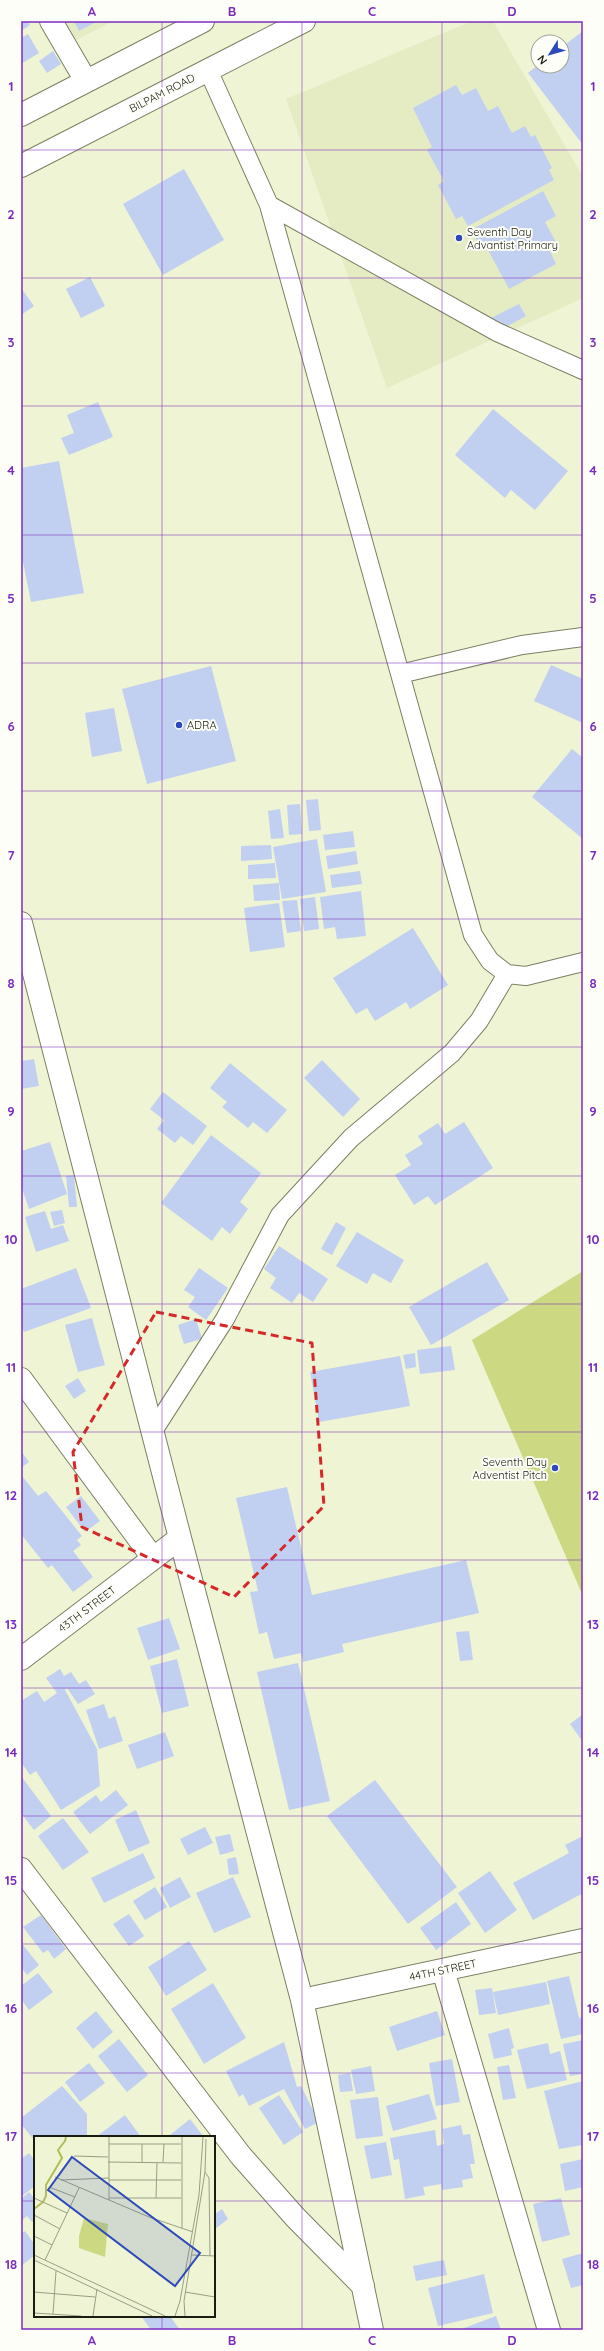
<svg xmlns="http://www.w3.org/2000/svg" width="604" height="2351" font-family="Quicksand,sans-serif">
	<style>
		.built { fill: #e5ecc4 }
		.green { fill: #ccd982 }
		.building { fill: #c1cff1 }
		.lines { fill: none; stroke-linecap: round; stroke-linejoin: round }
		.lane-casing { stroke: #7b8063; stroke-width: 20 }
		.street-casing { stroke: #7b8063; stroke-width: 24 }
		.primary-casing { stroke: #7b8063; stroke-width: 24 }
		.lane { stroke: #fff; stroke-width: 18 }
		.street { stroke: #fff; stroke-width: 22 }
		.primary { stroke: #fff; stroke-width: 22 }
		.marked { fill: none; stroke: #d62828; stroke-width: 3; stroke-dasharray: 8 5; stroke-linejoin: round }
		.grid { fill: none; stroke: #7b2cbf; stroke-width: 1; stroke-opacity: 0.55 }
		.poi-dot { fill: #2e4aba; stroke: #fdfef8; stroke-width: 1.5 }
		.labels { text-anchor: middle; stroke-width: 4; stroke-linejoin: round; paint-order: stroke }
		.street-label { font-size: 11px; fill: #1b1c11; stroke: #fdfef8 }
		.poi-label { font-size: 11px; fill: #1b1c11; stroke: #fdfef8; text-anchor: start }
		.inset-river { fill: none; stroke: #b0bd5a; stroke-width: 2 }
		.inset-road { fill: none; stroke: #9a9e86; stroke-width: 1 }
		.view { fill: #2e4aba; fill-opacity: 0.15; stroke: #2e4aba; stroke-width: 2 }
		.inset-edge { fill: none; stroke: #1b1c11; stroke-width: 2 }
		.neatline { fill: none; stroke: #7b2cbf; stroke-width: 1.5 }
		.grid-label { font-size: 13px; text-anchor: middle; font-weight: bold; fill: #7b2cbf }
	</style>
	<rect width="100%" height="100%" fill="#eff4d4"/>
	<path class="built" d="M65,21H113L75,41Z
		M472,21H493L583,177V298L387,388L286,99Z"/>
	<path class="green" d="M583,1271V1596L472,1340Z"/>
	<path class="building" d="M21,21H28L30,25L21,31Z
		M74,21H98L79,31Z
		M583,31V145L528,73L538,65L562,66V47Z
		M28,34L39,53L21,64V38Z
		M53,51L61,64L47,73L39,61Z
		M456,85L462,95L476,88L488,111L498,106L512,133L525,126L531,137L535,135L552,168L549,170L554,180L468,226L462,216L456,219L438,185L444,181L427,150L432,147L413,108Z
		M184,169L224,240L163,275L123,204Z
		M543,191L556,216L545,222L556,242L548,247L556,264L509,289L487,248L482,250L471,230Z
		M90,277L105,306L81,318L66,289Z
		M21,288L34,306L21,315Z
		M519,304L526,316L498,331L491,318Z
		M98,402L113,437L69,455L61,438L74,433L67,415Z
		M493,409L568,471L535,510L511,490L505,498L455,455Z
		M59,461L84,593L31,602L21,552V468Z
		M551,665L583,679V723L534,701Z
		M211,666L236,761L147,784L122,689Z
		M114,708L122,751L92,757L85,713Z
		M572,749L583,758V839L532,797Z
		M318,799L321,830L309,831L306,800Z
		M300,804L302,834L289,835L287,805Z
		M280,809L284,838L271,839L268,811Z
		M353,831L355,847L325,850L323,835Z
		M317,839L326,892L282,899L273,847Z
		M271,845L272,859L241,861V846Z
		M356,851L358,864L328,869L326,856Z
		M275,863L276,878L248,879V865Z
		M360,871L362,884L332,888L330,875Z
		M279,883L280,900L254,901L253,885Z
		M361,891L366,936L337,939L335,927L324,929L320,897Z
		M315,897L319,929L304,931L300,899Z
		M297,900L301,931L287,933L282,901Z
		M279,903L285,947L250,952L244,908Z
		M413,928L448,985L410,1009L406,1002L375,1021L367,1008L356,1014L333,978Z
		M34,1059L39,1086L21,1089V1061Z
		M322,1060L360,1099L343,1117L304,1078Z
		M230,1063L287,1110L267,1133L253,1122L248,1128L222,1107L227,1102L210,1088Z
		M163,1092L207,1126L193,1145L181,1136L175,1143L157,1129L164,1120L150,1109Z
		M464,1122L493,1168L435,1205L428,1196L414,1205L395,1175L411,1165L405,1155L423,1144L418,1136L438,1123L445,1134Z
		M211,1135L261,1173L240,1202L248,1209L230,1234L222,1227L212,1241L161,1203Z
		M50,1142L67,1194L29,1209L21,1185V1151Z
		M74,1175L77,1207H69L66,1176Z
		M62,1210L65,1223L54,1226L50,1212Z
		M45,1211L51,1229L63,1225L69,1241L36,1252L25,1217Z
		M336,1222L346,1228L332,1255L321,1249Z
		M357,1232L404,1260L391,1283L373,1273L367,1284L336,1266Z
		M279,1246L328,1279L313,1302L299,1293L292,1303L270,1288L276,1278L264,1269Z
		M487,1262L509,1300L431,1345L409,1307Z
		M76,1268L91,1308L24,1332L21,1325V1289Z
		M199,1268L228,1288L206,1320L188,1307L195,1297L184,1290Z
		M92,1318L105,1365L78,1372L65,1325Z
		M196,1319L202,1339L184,1344L178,1325Z
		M451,1346L455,1370L420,1374L417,1350Z
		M415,1353L416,1367L406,1369L403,1355Z
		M400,1356L410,1406L319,1422L310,1372Z
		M78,1378L86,1391L74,1399L65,1386Z
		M21,1451L29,1462L21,1468Z
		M23,1477L38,1496L46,1491L82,1536L77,1540L81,1545L73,1551L93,1577L73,1592L52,1565L48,1568L21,1534V1479Z
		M287,1487L312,1595L466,1560L479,1613L342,1644L344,1652L303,1662L301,1653L274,1659L267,1632L259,1634L250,1592L258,1591L236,1498Z
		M81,1496L100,1521L85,1532L66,1507Z
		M169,1618L180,1649L148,1660L137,1628Z
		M469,1631L473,1660L460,1661L456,1632Z
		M177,1659L189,1706L162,1713L150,1666Z
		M298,1663L330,1801L289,1810L257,1672Z
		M60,1669L64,1676L71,1672L79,1684L86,1680L95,1694L78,1704L67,1688L65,1690L97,1749L100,1786L61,1810L36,1771L30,1775L21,1762V1701L37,1691L44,1702L57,1693L46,1678Z
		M104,1704L109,1719L115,1716L123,1741L99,1749L86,1710Z
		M583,1714V1742L570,1724Z
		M165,1732L174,1756L137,1769L128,1745Z
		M21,1776L51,1816L34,1830L21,1813Z
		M375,1780L457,1887L408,1924L327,1816Z
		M116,1790L128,1805L90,1834L73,1812L96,1795L101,1802Z
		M136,1810L150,1843L129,1852L115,1820Z
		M63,1818L89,1852L63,1870L38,1836Z
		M205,1827L213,1843L188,1855L180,1839Z
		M230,1834L234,1851L220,1855L215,1837Z
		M583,1836V1893L533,1920L513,1883L569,1853L565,1845Z
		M143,1853L155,1878L104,1903L91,1878Z
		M236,1857L239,1874L229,1875L227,1859Z
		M490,1871L517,1910L485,1933L458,1893Z
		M180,1877L191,1897L170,1908L160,1888Z
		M233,1877L251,1917L214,1933L196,1893Z
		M155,1887L167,1907L145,1920L133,1901Z
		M456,1902L471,1924L436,1950L420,1928Z
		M129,1914L144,1936L129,1946L113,1924Z
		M41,1915L66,1949L54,1959L48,1950L43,1953L23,1927Z
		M189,1941L207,1970L166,1996L148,1967Z
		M23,1945L39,1965L27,1975L21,1967V1946Z
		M38,1973L53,1992L29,2010L21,1999V1986Z
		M569,1976L579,2018L583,2017V2034L561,2039L547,1981Z
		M546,1982L550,2004L498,2015L493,1992Z
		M213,1983L246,2038L204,2064L171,2009Z
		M492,1988L496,2013L479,2015L475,1990Z
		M96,2011L113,2032L93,2049L76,2028Z
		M437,2011L445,2035L397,2051L389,2027Z
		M509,2028L514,2048L511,2049L512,2055L494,2059L488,2034Z
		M119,2039L148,2075L127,2092L98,2056Z
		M583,2040V2074L570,2076L563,2044Z
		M284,2042L297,2087L301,2086L319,2122L305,2129L284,2089L249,2106L243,2094L239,2097L226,2071Z
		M548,2043L550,2054L560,2051L567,2080L527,2089L517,2050Z
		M452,2059L460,2102L436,2106L429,2063Z
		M89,2063L105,2083L80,2102L65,2082Z
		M509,2065L516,2098L503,2100L497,2067Z
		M371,2066L375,2091L356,2094L351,2070Z
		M350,2073L353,2091L340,2092L338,2075Z
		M583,2081V2145L559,2149L544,2091Z
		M62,2086L87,2114V2137H35V2141L21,2124V2118Z
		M429,2094L437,2119L393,2131L386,2106Z
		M279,2095L303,2132L284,2145L259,2108Z
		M378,2097L383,2136L356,2139L350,2100Z
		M125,2115L141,2137H96Z
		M190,2119L203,2136L171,2137L170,2135Z
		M461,2125L463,2135L470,2134L475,2164H470L473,2178L462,2180L463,2187L442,2190L441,2184L423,2187L425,2195L405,2199L399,2159L394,2160L390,2138L435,2130L437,2146L444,2144L442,2129Z
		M386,2142L392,2175L371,2179L364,2146Z
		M29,2153L35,2161V2186L22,2196L21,2159Z
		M583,2159V2187L565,2191L560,2164Z
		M29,2192L35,2199V2220L32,2222L27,2216L21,2221V2199Z
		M561,2198L570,2235L542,2242L533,2204Z
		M222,2209L228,2219L215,2229L214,2215Z
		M25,2231L35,2245V2255L21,2266V2234Z
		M583,2253V2285L571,2288L562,2259Z
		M444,2260L447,2275L416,2281L413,2266Z
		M484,2274L493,2313L438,2326L428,2288Z
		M141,2316H170L180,2330H151Z
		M496,2316L501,2330H459Z"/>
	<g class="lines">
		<g class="lane-casing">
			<path id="lane" d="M208,70L269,205L473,935L490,961L507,974L526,976L583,962
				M269,205L497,332L583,370
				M400,674L522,645L583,637
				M153,1431L225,1319L280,1215L351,1138L452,1053L479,1021L507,974"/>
		</g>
		<g class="street-casing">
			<path id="street" d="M51,21L86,81
				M21,923L180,1538L21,1659
				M21,1379L153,1558
				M180,1538L302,2000L372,2330
				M21,1869L241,2156L295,2217L363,2286
				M443,1970L549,2330
				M302,2000L583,1940"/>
		</g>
		<g class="primary-casing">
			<path id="primary" d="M21,115L203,21
				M21,166L304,21"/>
		</g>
		<use href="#lane" class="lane"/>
		<use href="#street" class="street"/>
		<use href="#primary" class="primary"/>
	</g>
	<path class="marked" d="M156,1312L312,1343L324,1506L234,1597L82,1527L73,1452Z"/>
	<path class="grid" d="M162,21V2137M302,21V2330M442,21V2330M21,150H583M21,278H583M21,406H583M21,535H583M21,663H583M21,791H583M21,919H583M21,1047H583M21,1176H583M21,1304H583M21,1432H583M21,1560H583M21,1688H583M21,1816H583M21,1944H583M21,2073H583M21,2201H35M214,2201H583M162,2316V2330"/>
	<g class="poi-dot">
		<circle cx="459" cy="238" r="4"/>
		<circle cx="179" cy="725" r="4"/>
		<circle cx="555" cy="1468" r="4"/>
	</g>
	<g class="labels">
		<g class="street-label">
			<text transform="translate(162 93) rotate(-27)" y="4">BILPAM ROAD</text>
			<text transform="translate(87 1609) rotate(-37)" y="4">43TH STREET</text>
			<text transform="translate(443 1970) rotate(-12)" y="4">44TH STREET</text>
		</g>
		<g class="poi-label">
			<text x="467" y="236">Seventh Day<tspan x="467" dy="13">Advantist Primary</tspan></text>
			<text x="187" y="729">ADRA</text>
			<text x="547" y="1466" text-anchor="end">Seventh Day<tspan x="547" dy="13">Adventist Pitch</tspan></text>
		</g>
	</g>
	<g transform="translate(34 2136)">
		<rect width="181" height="181" fill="#eff4d4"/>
		<path d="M50,82L74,88L71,121L45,112V100Z" fill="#ccd982"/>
		<path class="inset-river" d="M0,73L9,66L12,60V49L28,22L24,14L31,5L32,1"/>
		<path class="inset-road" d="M75,1V62M75,8H147M108,8V26M40,20L74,21M74,26L147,27M129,26L130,8M171,36L175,42L176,120M21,41L75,64M27,44L75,42M75,44H147M15,51L41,61M0,62L33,77M75,62V64L115,81L159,96M75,62H147M122,62L123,27M0,79L26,93M148,93V1M0,100L18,109M0,119L131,180M158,119L181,120M0,124L118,180M11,124L45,52M0,156L61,161M151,156L181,161M0,177L47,180M19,178L22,135M59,180L63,153M141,180L146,165L165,59L169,1M151,180L150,165L171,36L172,3"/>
		<path class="view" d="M38,21L166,117L141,150L14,54Z"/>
		<rect width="181" height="181" class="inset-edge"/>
	</g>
	<rect width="604" height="2351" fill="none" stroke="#fdfef8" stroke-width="44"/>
	<g transform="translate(550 54) rotate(233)"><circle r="19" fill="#fdfef8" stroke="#a3a49c"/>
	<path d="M0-3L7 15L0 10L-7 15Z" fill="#2e4aba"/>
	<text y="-6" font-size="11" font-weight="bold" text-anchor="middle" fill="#1b1c11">N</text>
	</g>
	<rect x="22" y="22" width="560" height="2307" class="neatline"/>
	<g class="grid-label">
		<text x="92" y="16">A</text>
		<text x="232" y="16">B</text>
		<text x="372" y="16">C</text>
		<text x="512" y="16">D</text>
		<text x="11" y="91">1</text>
		<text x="593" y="91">1</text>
		<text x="11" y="219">2</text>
		<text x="593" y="219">2</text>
		<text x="11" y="347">3</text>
		<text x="593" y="347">3</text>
		<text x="11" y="475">4</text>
		<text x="593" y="475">4</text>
		<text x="11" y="603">5</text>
		<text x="593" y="603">5</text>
		<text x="11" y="731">6</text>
		<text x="593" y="731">6</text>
		<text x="11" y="860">7</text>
		<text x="593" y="860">7</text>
		<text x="11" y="988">8</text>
		<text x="593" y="988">8</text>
		<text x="11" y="1116">9</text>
		<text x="593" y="1116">9</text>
		<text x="11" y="1244">10</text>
		<text x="593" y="1244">10</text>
		<text x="11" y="1372">11</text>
		<text x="593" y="1372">11</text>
		<text x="11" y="1500">12</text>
		<text x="593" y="1500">12</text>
		<text x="11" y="1629">13</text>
		<text x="593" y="1629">13</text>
		<text x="11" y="1757">14</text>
		<text x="593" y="1757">14</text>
		<text x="11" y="1885">15</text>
		<text x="593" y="1885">15</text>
		<text x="11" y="2013">16</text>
		<text x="593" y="2013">16</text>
		<text x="11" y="2141">17</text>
		<text x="593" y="2141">17</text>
		<text x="11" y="2269">18</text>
		<text x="593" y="2269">18</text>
		<text x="92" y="2345">A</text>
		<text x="232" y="2345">B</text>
		<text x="372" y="2345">C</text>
		<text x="512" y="2345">D</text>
	</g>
</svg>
